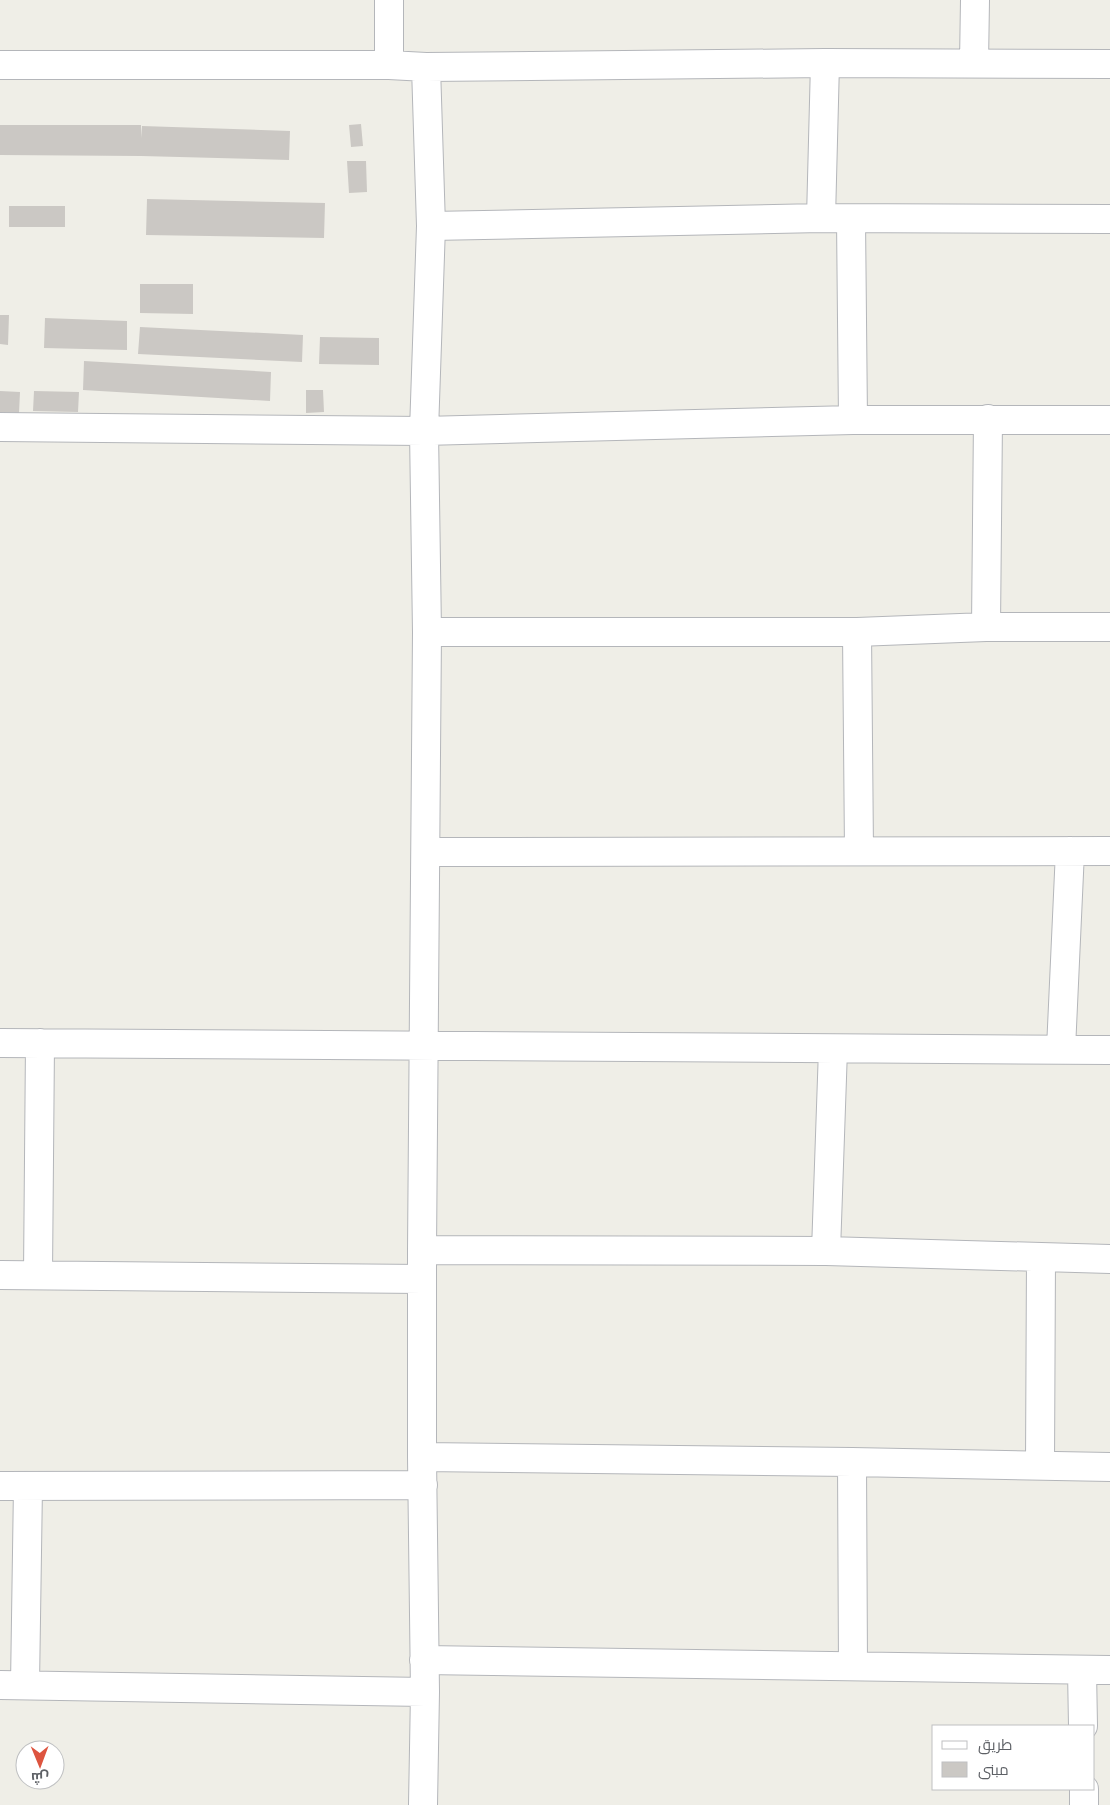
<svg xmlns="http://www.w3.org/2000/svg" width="1110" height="1805" font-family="'IBM Plex Sans',Cairo,sans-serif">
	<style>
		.building { fill: #cbc8c4 }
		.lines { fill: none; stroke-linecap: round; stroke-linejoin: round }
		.minor-casing { stroke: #b4b6ba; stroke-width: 30 }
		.minor { stroke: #fff; stroke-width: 28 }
	</style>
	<rect width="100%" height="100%" fill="#efeee7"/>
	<path class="building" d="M361,124L363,146L351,147L349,125Z
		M0,125H141V138L142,126L290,131L289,160L141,156L0,155Z
		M347,161H366L367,192L349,193Z
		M147,199L325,203L324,238L146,235Z
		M9,206H65V227H9Z
		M140,284H193V314L140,313Z
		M0,315H9L8,345L0,344Z
		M45,318L127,321V350L44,348Z
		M140,327L303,335L302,362L138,354Z
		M320,337L379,338V365L319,364Z
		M84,361L271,372L270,401L83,390Z
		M306,390H323L324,412L306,413Z
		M0,391L20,392L19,413L0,412Z
		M34,391L79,392L78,412L33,411Z"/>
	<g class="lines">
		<g class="minor-casing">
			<path id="minor" d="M974,63L975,0
				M0,65H389L426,67L825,63L1110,64
				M389,65V0
				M821,218L825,63
				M851,219L853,420
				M431,226L821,218L1110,219
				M0,427L424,431L853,420H1110
				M986,627L988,419
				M427,632H857L986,627H1110
				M857,632L859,851
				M426,852L1110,851
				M0,1043L1110,1050
				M1061,1049L1070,851
				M422,1250L826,1251L1110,1259
				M826,1251L833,1049
				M0,1275L422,1279
				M38,1275L40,1043
				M422,1457L852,1462L1110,1467
				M852,1462L853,1666
				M1040,1465L1041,1258
				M0,1486L423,1485
				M424,1660L1110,1670
				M1082,1670L1083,1726
				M0,1685L425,1692
				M25,1685L28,1486
				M1084,1789V1805
				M423,1805L425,1692L422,1457V1250L427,632L424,431L431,226L426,67"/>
		</g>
		<use href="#minor" class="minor"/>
	</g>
	<rect x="932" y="1725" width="162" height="65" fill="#ffffff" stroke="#bfc0c2"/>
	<rect x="942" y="1741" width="25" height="8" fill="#ffffff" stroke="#bfc0c2"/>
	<text x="978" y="1750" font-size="15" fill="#5e6166">طريق</text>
	<rect x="942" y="1762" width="25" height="15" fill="#cbc8c4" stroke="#bfc0c2"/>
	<text x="978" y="1775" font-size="15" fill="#5e6166">مبنى</text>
	<g transform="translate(40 1765) rotate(179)"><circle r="24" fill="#ffffff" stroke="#bfc0c2"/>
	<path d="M0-4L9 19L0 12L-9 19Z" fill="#dd543f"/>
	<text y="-8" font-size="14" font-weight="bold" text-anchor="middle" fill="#5e6166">ش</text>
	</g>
</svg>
